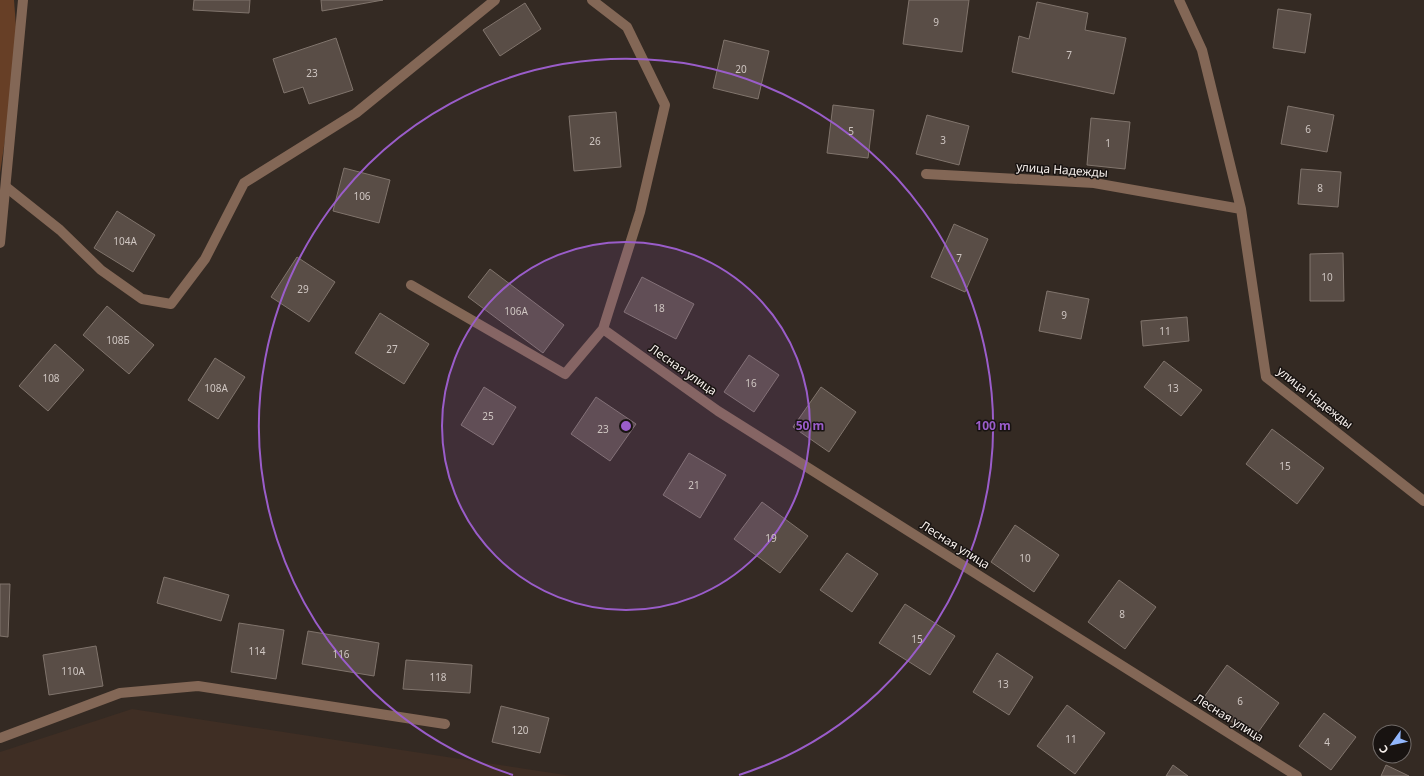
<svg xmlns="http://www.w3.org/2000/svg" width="1424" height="776" font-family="'Noto Sans',sans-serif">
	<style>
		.built { fill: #3f2e24 }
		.green { fill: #673f26 }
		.building { fill: #594d46; stroke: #80746c }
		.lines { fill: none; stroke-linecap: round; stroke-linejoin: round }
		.lane { stroke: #836756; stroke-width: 10 }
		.street { stroke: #836756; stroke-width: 10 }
		.ring { fill: none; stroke: #9a5dca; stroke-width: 2 }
		.labels { text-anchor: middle; stroke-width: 3; stroke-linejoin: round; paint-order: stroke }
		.number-label { font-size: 10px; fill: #cfc6c2 }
		.street-label { font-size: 12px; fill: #f6efeb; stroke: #181311 }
		.centre { fill: #9a5dca; stroke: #181311; stroke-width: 2 }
		.ring-label { font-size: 12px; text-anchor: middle; font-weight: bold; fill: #9a5dca; stroke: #181311; stroke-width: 3; stroke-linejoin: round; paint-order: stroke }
	</style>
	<rect width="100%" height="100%" fill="#342a23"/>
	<path class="built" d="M132,709L572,776H0V752Z"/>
	<path class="green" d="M0,0H14L18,53L0,173Z"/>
	<path class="building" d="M194,0H250L249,13L193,10Z
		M321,0H383L322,11Z
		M909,0H969L962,52L903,44Z
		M1037,2L1088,13L1085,30L1126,38L1114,94L1012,72L1019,36L1029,39Z
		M525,3L541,29L500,56L483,30Z
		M1278,9L1311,14L1305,53L1273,48Z
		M336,38L353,90L309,104L303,87L284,93L273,59Z
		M724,40L769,51L758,99L713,88Z
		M833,105L874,110L868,158L827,153Z
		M1288,106L1334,115L1327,152L1281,144Z
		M616,112L621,167L574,171L569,116Z
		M927,115L969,126L959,165L916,154Z
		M1091,118L1130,122L1125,169L1087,165Z
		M344,168L390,180L379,223L333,211Z
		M1301,169L1341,172L1338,207L1298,204Z
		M117,211L155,235L133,272L94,248Z
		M954,224L988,239L965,292L931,277Z
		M1343,253L1344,301H1310V254Z
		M297,257L335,282L309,322L271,297Z
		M490,269L564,325L543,353L468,297Z
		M642,277L694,304L676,339L624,312Z
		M1047,291L1089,299L1081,339L1039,331Z
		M107,306L154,345L129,374L83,335Z
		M380,313L429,344L404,384L355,353Z
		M1187,317L1189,341L1143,346L1141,321Z
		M55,344L84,370L48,411L19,386Z
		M749,355L779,375L754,412L724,392Z
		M215,358L245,377L218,419L188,400Z
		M1164,361L1202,390L1181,416L1144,387Z
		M484,387L516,407L493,445L461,425Z
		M821,387L856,412L829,452L793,427Z
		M596,397L636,424L610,461L571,434Z
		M1272,429L1324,468L1297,504L1246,464Z
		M689,453L726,475L700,518L663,495Z
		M762,502L808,536L780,573L734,539Z
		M1015,525L1059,555L1034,592L991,562Z
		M847,553L878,574L852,612L820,590Z
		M164,577L229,595L221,621L157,603Z
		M1119,580L1156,607L1125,649L1088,622Z
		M0,584H10L8,637L0,636Z
		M905,604L955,636L930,675L879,643Z
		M239,623L284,630L276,679L231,672Z
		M308,631L379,643L374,676L302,664Z
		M96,646L103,686L49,695L43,655Z
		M997,653L1033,677L1009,715L973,692Z
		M406,660L472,665L470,693L403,689Z
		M1227,665L1279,703L1254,738L1202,700Z
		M1067,705L1105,733L1075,774L1037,746Z
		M501,706L549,718L540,753L492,742Z
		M1324,713L1356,737L1331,770L1299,746Z
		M1173,765L1188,776H1166Z
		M1386,765L1409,776H1381Z"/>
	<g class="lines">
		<path class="lane" d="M6,187L60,230L101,270L142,299L171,304L205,259L244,183L356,113L495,0"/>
		<path class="street" d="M592,0L627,27L665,105L640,212L603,329
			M1179,0L1202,50L1241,209L1266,377L1424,501
			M926,174L1094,183L1241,209
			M0,243L23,0
			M411,285L565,374L603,329L718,411L1297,776
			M0,738L120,693L198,686L445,724"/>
	</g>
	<circle cx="626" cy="426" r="184" fill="#9a5dca" fill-opacity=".12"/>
	<g class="ring">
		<circle cx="626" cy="426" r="184"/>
		<path d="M513 775A367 367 0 1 1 739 775"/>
	</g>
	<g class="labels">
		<g class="number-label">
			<text x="936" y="26">9</text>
			<text x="1069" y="59">7</text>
			<text x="741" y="73">20</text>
			<text x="312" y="77">23</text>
			<text x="1308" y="133">6</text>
			<text x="851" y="135">5</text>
			<text x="943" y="144">3</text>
			<text x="595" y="145">26</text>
			<text x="1108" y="147">1</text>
			<text x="1320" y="192">8</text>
			<text x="362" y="200">106</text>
			<text x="125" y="245">104А</text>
			<text x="959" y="262">7</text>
			<text x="1327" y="281">10</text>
			<text x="303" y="293">29</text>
			<text x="659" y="312">18</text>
			<text x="516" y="315">106А</text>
			<text x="1064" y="319">9</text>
			<text x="1165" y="335">11</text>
			<text x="118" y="344">108Б</text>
			<text x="392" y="353">27</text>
			<text x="51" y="382">108</text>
			<text x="751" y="387">16</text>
			<text x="216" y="392">108А</text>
			<text x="1173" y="392">13</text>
			<text x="488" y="420">25</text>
			<text x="603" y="433">23</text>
			<text x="1285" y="470">15</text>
			<text x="694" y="489">21</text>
			<text x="771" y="542">19</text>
			<text x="1025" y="562">10</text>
			<text x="1122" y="618">8</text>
			<text x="917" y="643">15</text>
			<text x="257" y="655">114</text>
			<text x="341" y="658">116</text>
			<text x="73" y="675">110А</text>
			<text x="438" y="681">118</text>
			<text x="1003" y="688">13</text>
			<text x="1240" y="705">6</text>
			<text x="520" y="734">120</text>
			<text x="1071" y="743">11</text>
			<text x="1327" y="746">4</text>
		</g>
		<g class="street-label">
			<text transform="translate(1062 170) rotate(4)" y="4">улица Надежды</text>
			<text transform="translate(683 370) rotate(35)" y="4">Лесная улица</text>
			<text transform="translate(1315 398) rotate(38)" y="4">улица Надежды</text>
			<text transform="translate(955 545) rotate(32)" y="4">Лесная улица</text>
			<text transform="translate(1229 718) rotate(32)" y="4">Лесная улица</text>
		</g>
	</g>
	<circle cx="626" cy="426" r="6" class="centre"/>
	<g class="ring-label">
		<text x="810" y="430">50 m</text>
		<text x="993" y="430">100 m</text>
	</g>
	<g transform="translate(1392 744) rotate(237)"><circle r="19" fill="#181311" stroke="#716b68"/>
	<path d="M0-3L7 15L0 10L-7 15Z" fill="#92b7fd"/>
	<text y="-6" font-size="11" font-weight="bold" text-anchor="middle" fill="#f6efeb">С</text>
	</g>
</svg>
